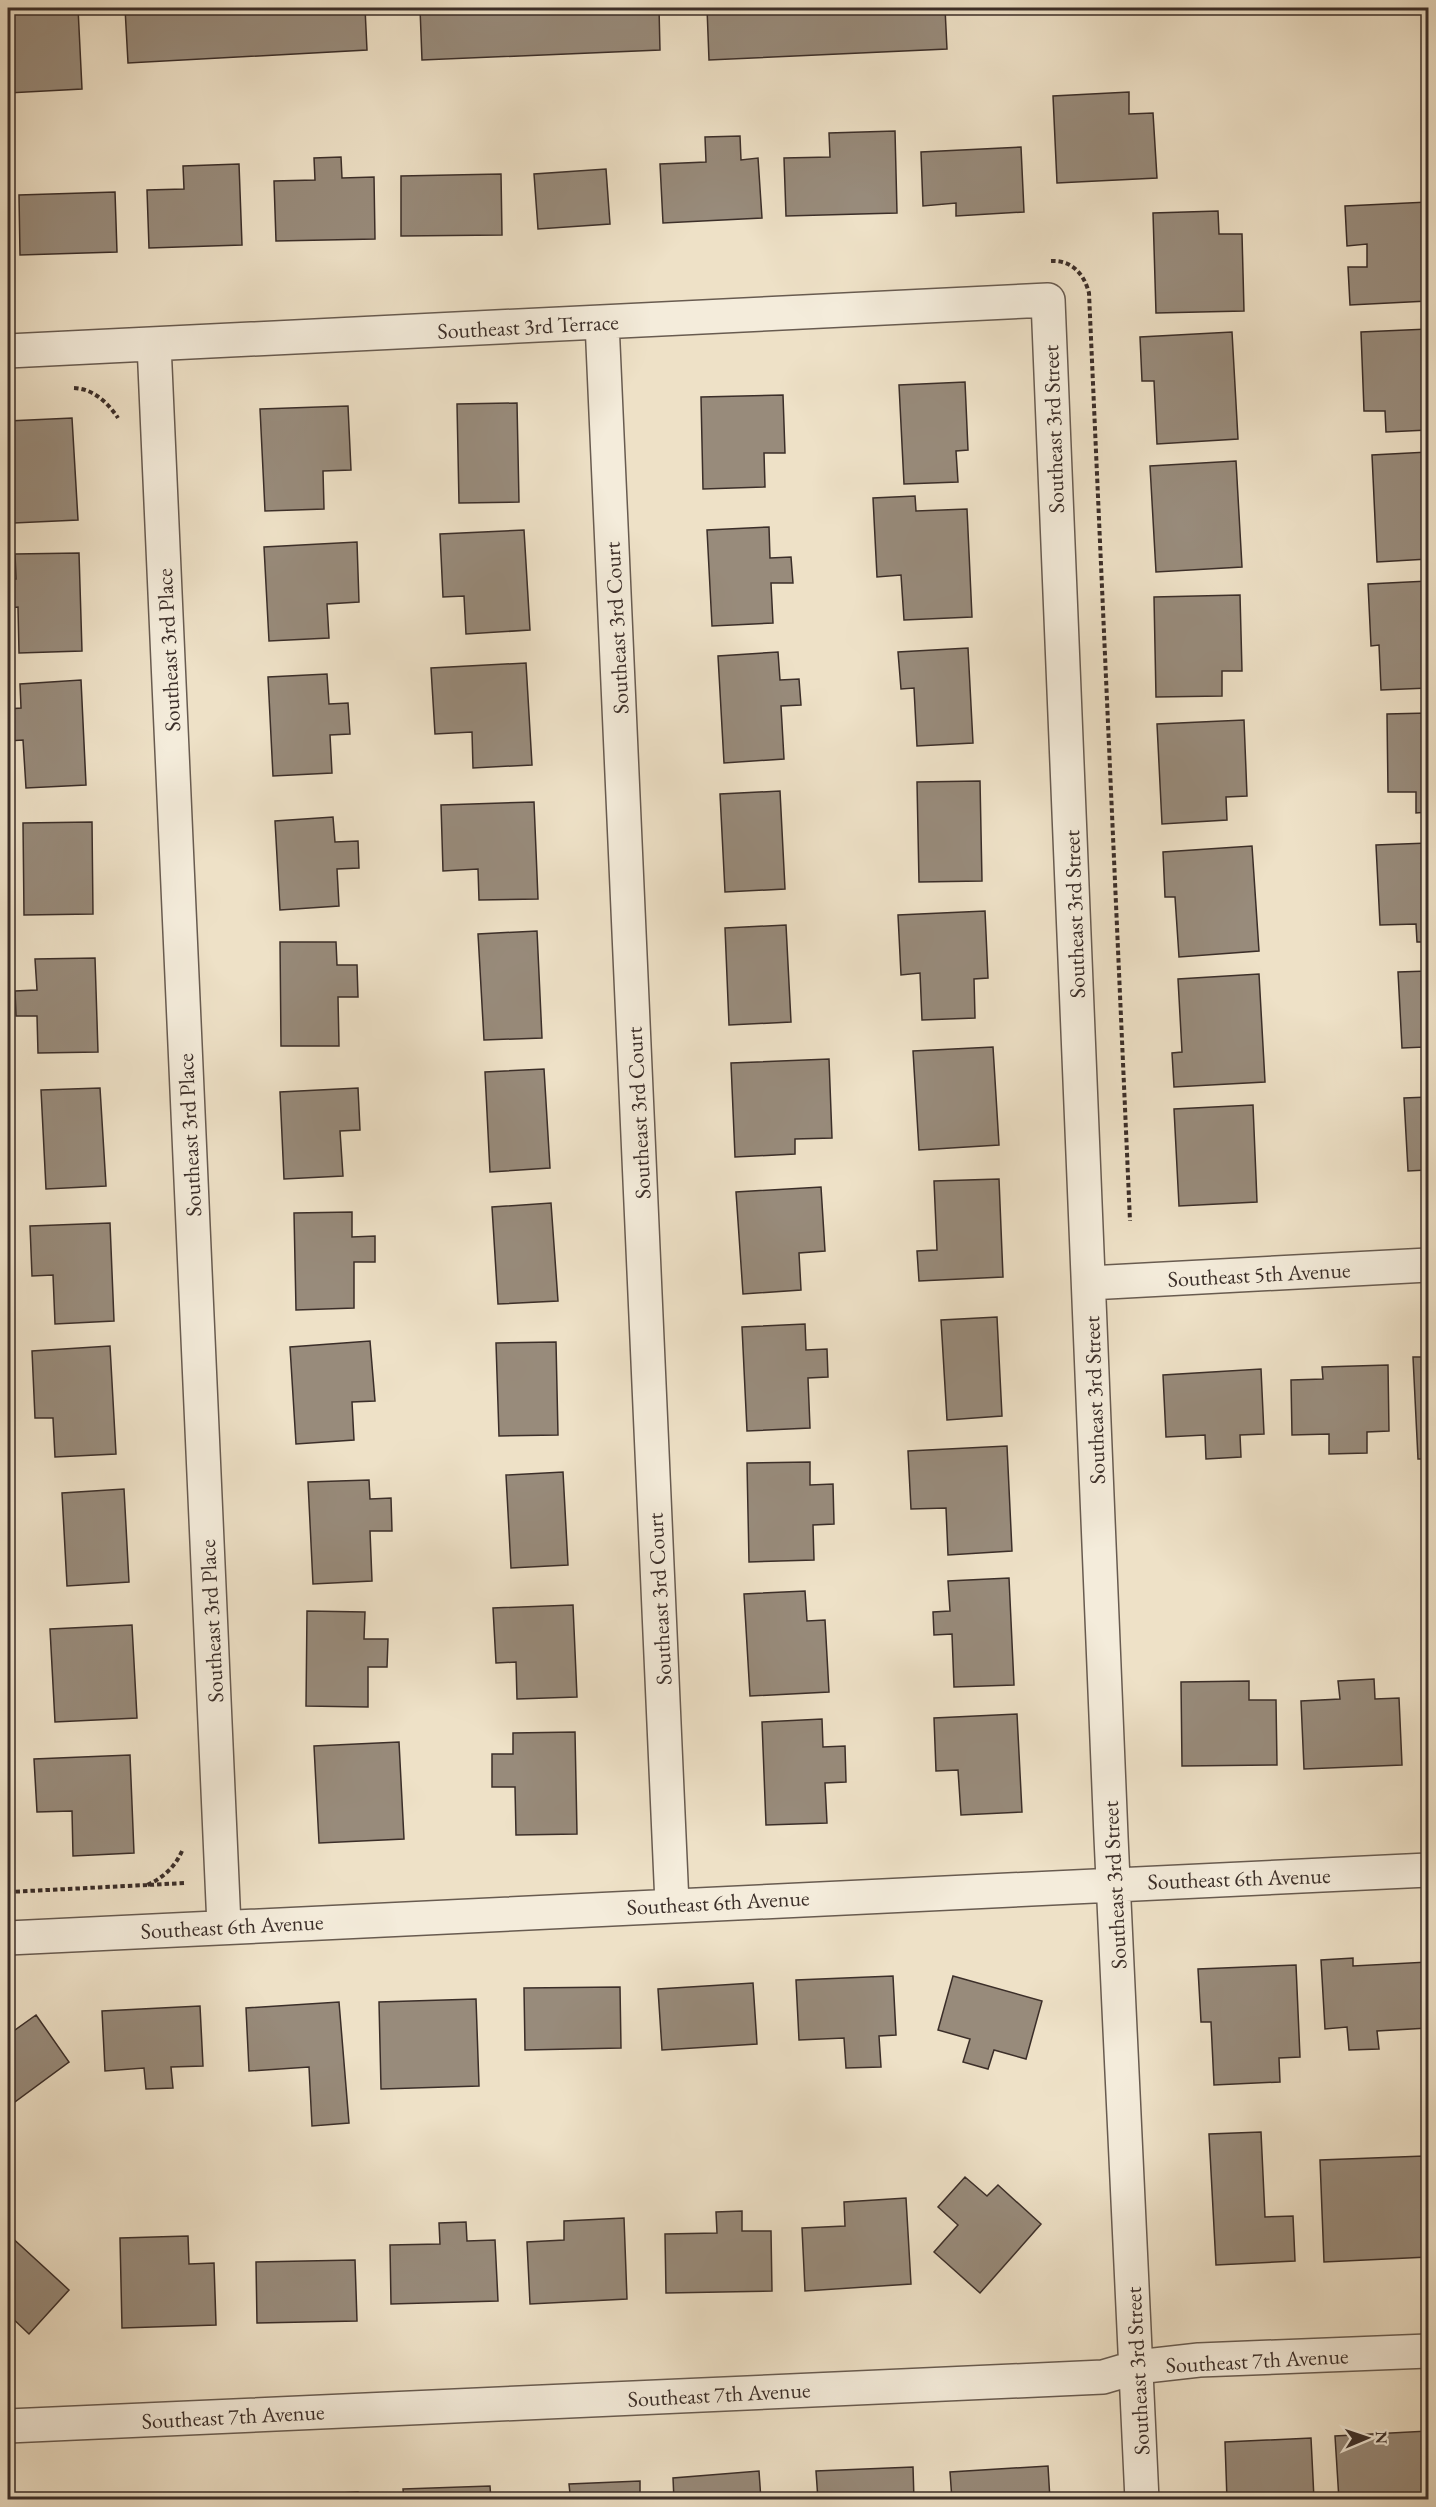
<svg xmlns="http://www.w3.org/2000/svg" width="1436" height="2507" font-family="'EB Garamond',serif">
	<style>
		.building { fill: #988b7b; stroke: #3b2e29; stroke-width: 1.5 }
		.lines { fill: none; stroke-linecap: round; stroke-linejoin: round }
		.minor-casing { stroke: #685b50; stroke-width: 36 }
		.path { stroke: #3b2e29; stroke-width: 4; stroke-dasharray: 4.5 3; stroke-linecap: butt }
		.minor { stroke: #f4ecdb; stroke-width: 33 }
		.labels { text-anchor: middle; stroke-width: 4.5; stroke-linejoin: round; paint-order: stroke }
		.street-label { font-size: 22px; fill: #3b2e29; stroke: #f4ecdb }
	</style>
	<rect width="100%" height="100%" fill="#eee1c7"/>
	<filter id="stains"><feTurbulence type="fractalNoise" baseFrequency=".00333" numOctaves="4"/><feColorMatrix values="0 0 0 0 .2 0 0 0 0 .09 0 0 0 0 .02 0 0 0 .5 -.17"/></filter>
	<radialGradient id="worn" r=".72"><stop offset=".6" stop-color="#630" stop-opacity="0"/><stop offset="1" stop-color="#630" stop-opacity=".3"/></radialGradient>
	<path class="building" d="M8,8H78L82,89L8,93Z
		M125,8H365L367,50L128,63Z
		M420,8H659L660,50L422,60Z
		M707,8H945L947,49L709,60Z
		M1129,92V114L1153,113L1157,178L1057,183L1053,96Z
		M895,131L897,213L786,216L784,158L830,157L829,133Z
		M740,136L741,160L758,158L762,218L663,223L660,164L706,162L705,137Z
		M1021,147L1024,212L956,216V203L923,206L921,152Z
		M341,157L342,178L374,177L375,239L276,241L274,181L315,180L314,158Z
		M239,164L242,245L149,248L147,190L184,189L183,166Z
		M606,169L610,224L538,229L534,174Z
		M501,174L502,235L401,236V176Z
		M115,192L117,252L20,255L19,195Z
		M1428,202V301L1350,305L1348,267H1367V244L1347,246L1345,206Z
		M1218,211L1219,234H1242L1244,311L1156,313L1153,213Z
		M1428,329V430L1386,432L1385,411H1364L1361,332Z
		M1232,332L1238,439L1157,444L1154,381H1142L1140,337Z
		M965,382L968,450L956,451L958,482L904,484L899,385Z
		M783,395L785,453H764L765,487L703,489L701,397Z
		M517,403L519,502L459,503L457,404Z
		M348,406L351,470L323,471L324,509L265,511L260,409Z
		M72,418L78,520L14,523L11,476H8V421Z
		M1428,452V559L1377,562L1372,455Z
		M1236,461L1242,567L1156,572L1150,466Z
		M915,496L916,511L967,509L972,617L904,620L901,575L877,577L873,498Z
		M769,527L770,558L791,557L793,583H771L773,623L712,626L707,530Z
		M524,530L530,630L466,634L464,596L443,597L440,534Z
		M357,542L359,602L327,604L329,638L269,641L264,547Z
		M79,553L82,651L19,653L18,607L8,608V579H16L15,554Z
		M1428,581V688L1381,690L1379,645L1371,646L1368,584Z
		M1240,595L1242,671H1222V696L1156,697L1154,597Z
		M968,648L973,743L917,746L914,688L901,689L898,652Z
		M778,652L780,680L799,679L801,705L781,706L784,759L724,763L718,656Z
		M526,663L532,765L473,768L472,732L435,734L431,668Z
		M327,674L329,704L348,703L350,734L330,735L332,773L273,776L268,677Z
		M81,680L86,785L26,788L23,740L8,741V709L21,708L20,684Z
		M1428,713V812L1416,813V792H1388L1387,714Z
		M1244,720L1247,796L1226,797L1227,820L1162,824L1157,724Z
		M980,781L982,881L919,882L917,782Z
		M780,791L785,889L725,892L720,794Z
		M534,802L538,899L479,900L478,869L443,871L441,805Z
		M333,817L335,842L358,841L359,868L337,869L339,906L280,910L275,821Z
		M92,822L93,914L24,915L23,823Z
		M1428,843V942H1417L1416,924L1380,925L1376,845Z
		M1252,846L1259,951L1179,957L1175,897H1165L1163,852Z
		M985,911L988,978L974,979L975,1018L922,1020L920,973L901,975L898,915Z
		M786,925L791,1022L729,1025L725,928Z
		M537,931L542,1038L484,1040L478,934Z
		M280,942H336L337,965H357L358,997H338L339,1046H281Z
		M95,958L98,1052L38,1053L37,1016H16L15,991L37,990L35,959Z
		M1428,971V1071H1426L1425,1047L1402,1048L1398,972Z
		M1259,974L1265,1082L1174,1087L1172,1053L1182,1052L1178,979Z
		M993,1047L999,1145L919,1150L913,1051Z
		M829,1059L832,1138L795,1139V1154L735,1157L731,1063Z
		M544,1069L550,1168L490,1172L485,1072Z
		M100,1088L106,1186L46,1189L41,1090Z
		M358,1088L360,1130L340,1131L343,1176L284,1179L280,1092Z
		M1428,1097V1195L1427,1170L1408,1171L1404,1098Z
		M1253,1105L1257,1202L1179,1206L1174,1109Z
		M999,1179L1003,1277L919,1281L917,1251L937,1250L934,1181Z
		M821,1187L825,1251L799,1253L801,1290L743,1294L736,1192Z
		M551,1203L558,1301L498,1304L492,1207Z
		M352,1212V1237L375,1236V1262H354V1308L296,1310L294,1213Z
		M110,1223L114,1321L55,1324L53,1275L32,1276L30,1226Z
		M997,1317L1002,1416L947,1420L941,1320Z
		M805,1324L806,1350L827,1349L828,1377L808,1378L810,1428L747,1431L742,1327Z
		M370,1341L375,1401L352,1402L354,1440L296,1444L290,1347Z
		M556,1342L558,1435L499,1436L496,1343Z
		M110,1346L116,1454L55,1457L53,1418H35L32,1351Z
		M1413,1357H1428V1459H1418Z
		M1388,1365L1389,1431L1367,1432V1453L1329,1454V1434L1292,1435L1291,1380L1323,1379L1322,1367Z
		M1261,1369L1264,1434L1240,1435L1241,1457L1206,1459L1205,1435L1166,1437L1163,1375Z
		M1007,1446L1012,1551L948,1555L946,1508L911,1509L908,1451Z
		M810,1462V1485L833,1484L834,1524L813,1525L814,1560L749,1562L747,1463Z
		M563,1472L568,1565L511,1568L506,1475Z
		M369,1480L370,1499L391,1498L392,1531H370L372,1581L313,1584L308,1482Z
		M124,1489L129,1582L67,1586L62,1493Z
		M1009,1578L1014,1685L954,1687L952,1634L934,1635L933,1612L950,1611L948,1581Z
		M805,1591L807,1621L825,1620L829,1692L750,1696L744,1594Z
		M573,1605L577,1697L517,1699L516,1662L496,1663L493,1608Z
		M307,1611L365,1612L364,1639H388L387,1667H368V1707L306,1706Z
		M132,1625L137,1718L55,1722L50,1629Z
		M1374,1679L1375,1699L1399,1698L1402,1765L1304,1769L1301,1701L1340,1699L1338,1681Z
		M1249,1681V1700H1276L1277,1765L1182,1766L1181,1682Z
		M1017,1714L1022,1812L961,1815L958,1770L936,1771L934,1718Z
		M822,1719L823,1747L845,1746L846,1782L825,1783L827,1823L766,1825L762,1722Z
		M575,1732L577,1834L516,1835L515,1787H492V1754H513V1733Z
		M399,1742L404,1839L319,1843L314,1746Z
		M130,1755L134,1853L73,1856L72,1811L37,1812L34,1759Z
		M1353,1958V1966L1428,1962V2028L1377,2031L1379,2049L1349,2050L1347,2027L1325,2029L1321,1960Z
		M1296,1965L1300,2057L1279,2058L1280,2082L1214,2085L1211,2022H1201L1198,1969Z
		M893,1976L896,2035L879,2036L881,2067L846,2068L844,2038L799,2040L796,1980Z
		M953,1976L1042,2001L1026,2059L994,2050L988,2069L963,2062L970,2039L938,2030Z
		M753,1983L757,2044L662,2050L658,1989Z
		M620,1987L621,2048L525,2050L524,1988Z
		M476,1999L479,2086L381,2089L379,2002Z
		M339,2002L349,2123L312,2126L309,2067L249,2071L246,2008Z
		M200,2006L203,2066L171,2067L173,2088L146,2089L144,2068L105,2071L102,2011Z
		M36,2015L69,2062L8,2107V2035Z
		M1261,2132L1265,2217L1293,2216L1295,2261L1216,2265L1209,2134Z
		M1424,2156L1428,2257L1324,2262L1320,2160Z
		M965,2177L987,2196L998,2185L1041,2224L980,2293L934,2252L958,2225L938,2207Z
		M906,2198L911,2284L805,2291L802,2228L845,2226L844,2202Z
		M742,2211V2231H771L772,2291L666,2293L665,2234L717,2233L716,2212Z
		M624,2218L627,2299L530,2304L527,2242L564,2240V2221Z
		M466,2222L467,2241L495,2240L498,2301L391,2304L390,2245L440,2244L439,2223Z
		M8,2234L69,2290L29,2334L8,2314Z
		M188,2236L189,2264L214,2263L216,2325L122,2328L120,2238Z
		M355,2260L357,2321L257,2323L256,2262Z
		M1428,2431V2500H1339L1335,2436Z
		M1311,2438L1314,2499L1227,2500L1225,2442Z
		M1048,2466L1050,2500H952L950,2472Z
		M913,2467L914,2500H818L816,2471Z
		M759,2471L761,2500H674L673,2478Z
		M640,2481V2500H540V2495L570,2494L569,2484Z
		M490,2486L491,2500H404L403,2489Z
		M358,2492L359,2500H264V2497Z
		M222,2495V2500H153Z
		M103,2498V2500H13Z"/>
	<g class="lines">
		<g class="minor-casing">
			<path id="minor" d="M602,322L672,1904
				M154,344L224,1926
				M8,351L1048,300L1111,1837L1142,2500
				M1089,1283L1428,1265
				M8,1938L1428,1870
				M8,2426L1103,2377L1137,2367L1199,2360L1428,2351"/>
		</g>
		<path class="path" d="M1051,261C1072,260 1084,274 1089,293L1130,1221
			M74,388C94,389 108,403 118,418
			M182,1851C175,1867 163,1878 147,1885L185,1883
			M8,1892L147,1885"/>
		<use href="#minor" class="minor"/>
	</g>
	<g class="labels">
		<g class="street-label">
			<text transform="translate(528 326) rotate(-3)" y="8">Southeast 3rd Terrace</text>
			<text transform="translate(1053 429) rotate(-92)" y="8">Southeast 3rd Street</text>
			<text transform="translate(616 628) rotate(-93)" y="8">Southeast 3rd Court</text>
			<text transform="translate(168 650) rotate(-93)" y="8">Southeast 3rd Place</text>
			<text transform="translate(1074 914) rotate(-92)" y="8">Southeast 3rd Street</text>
			<text transform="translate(638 1113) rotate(-93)" y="8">Southeast 3rd Court</text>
			<text transform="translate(189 1135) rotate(-93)" y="8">Southeast 3rd Place</text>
			<text transform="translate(1259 1274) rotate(-3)" y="8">Southeast 5th Avenue</text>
			<text transform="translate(1094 1400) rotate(-92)" y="8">Southeast 3rd Street</text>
			<text transform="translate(659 1599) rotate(-93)" y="8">Southeast 3rd Court</text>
			<text transform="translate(211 1621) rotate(-93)" y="8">Southeast 3rd Place</text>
			<text transform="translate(1239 1878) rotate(-2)" y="8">Southeast 6th Avenue</text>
			<text transform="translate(1114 1885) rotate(-93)" y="8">Southeast 3rd Street</text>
			<text transform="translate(718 1902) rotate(-3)" y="8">Southeast 6th Avenue</text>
			<text transform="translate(232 1926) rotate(-3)" y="8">Southeast 6th Avenue</text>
			<text transform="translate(1257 2360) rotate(-3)" y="8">Southeast 7th Avenue</text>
			<text transform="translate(1137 2371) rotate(-93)" y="8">Southeast 3rd Street</text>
			<text transform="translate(719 2394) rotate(-3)" y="8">Southeast 7th Avenue</text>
			<text transform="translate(233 2416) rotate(-3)" y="8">Southeast 7th Avenue</text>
		</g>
	</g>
	<rect width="1436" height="2507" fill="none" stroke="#eee1c7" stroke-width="30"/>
	<rect x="9" y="9" width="1418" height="2489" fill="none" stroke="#3b2e29" stroke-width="3"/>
	<rect x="15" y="15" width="1406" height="2477" fill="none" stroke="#3b2e29" stroke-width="1.5"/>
	<g transform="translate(1367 2438) rotate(88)" stroke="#f4ecdb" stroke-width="4.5" paint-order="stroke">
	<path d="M0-4.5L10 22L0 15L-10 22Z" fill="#3b2e29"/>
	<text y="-9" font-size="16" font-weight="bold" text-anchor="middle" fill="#3b2e29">N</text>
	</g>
	<rect width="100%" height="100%" filter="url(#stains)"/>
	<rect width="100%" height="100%" fill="url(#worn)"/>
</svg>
